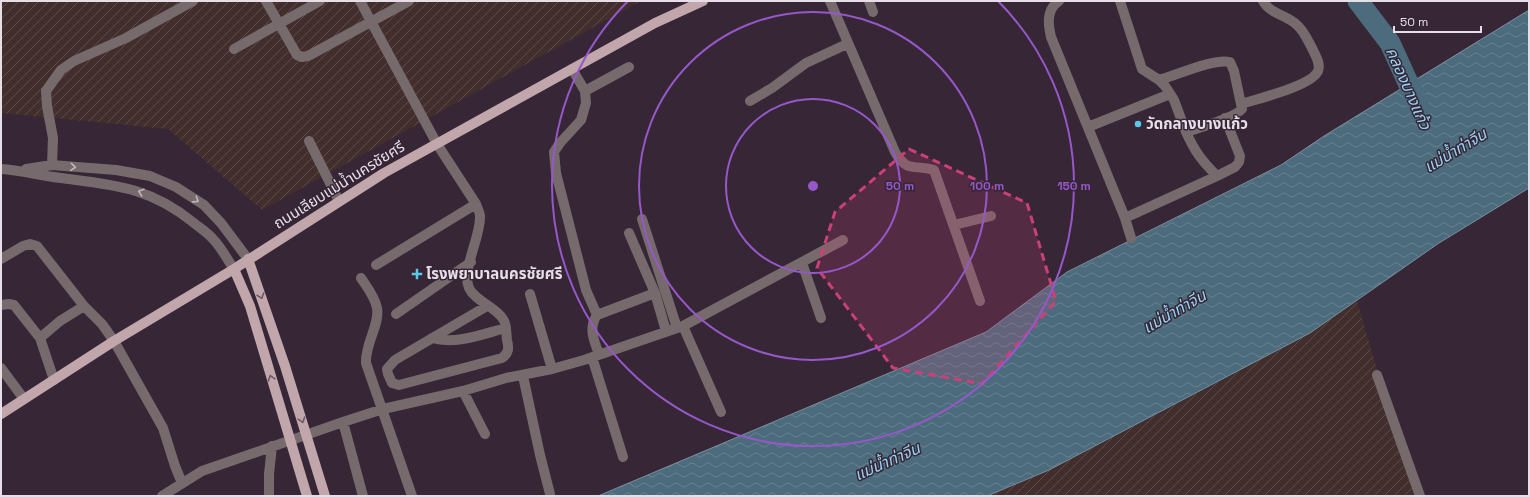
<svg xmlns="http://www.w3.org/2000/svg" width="1530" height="497" font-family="'Space Grotesk','Noto Sans Thai',sans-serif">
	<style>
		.industrial { fill: url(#industrial-furrows) }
		.water { fill: url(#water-waves); stroke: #7b8e9d }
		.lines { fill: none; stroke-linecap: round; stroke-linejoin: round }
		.river { stroke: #4c6c7d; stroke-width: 21 }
		.minor { stroke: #776a6c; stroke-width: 10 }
		.major { stroke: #c1a7ac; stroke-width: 10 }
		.oneway { stroke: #c0b5bd }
		.oneway2 { stroke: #6e5a65 }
		.marked { fill: #ca4077; fill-opacity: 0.2; stroke: #ca4077; stroke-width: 3; stroke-dasharray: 8 5; stroke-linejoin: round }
		.ring { fill: none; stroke: #9658c9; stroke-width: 2 }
		.poi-dot { fill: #5ac8e6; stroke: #362636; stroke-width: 1.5 }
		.labels { text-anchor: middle; stroke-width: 3; stroke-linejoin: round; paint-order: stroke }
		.poi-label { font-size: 15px; font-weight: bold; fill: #e8dee8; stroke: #362636; text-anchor: start }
		.street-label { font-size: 15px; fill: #e8dee8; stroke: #362636 }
		.water-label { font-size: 16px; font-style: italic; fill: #97d2f3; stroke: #362636 }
		.centre { fill: #9658c9; stroke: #362636; stroke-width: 2 }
		.ring-label { font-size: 12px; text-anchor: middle; font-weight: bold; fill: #9658c9; stroke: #362636; stroke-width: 3; stroke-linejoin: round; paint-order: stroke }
	</style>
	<defs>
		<pattern id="industrial-furrows" width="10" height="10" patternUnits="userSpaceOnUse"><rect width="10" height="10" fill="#422e2c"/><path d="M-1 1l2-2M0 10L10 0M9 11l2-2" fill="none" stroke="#5d4c4b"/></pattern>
		<pattern id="water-waves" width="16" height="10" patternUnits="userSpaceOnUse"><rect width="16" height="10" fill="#4c6c7d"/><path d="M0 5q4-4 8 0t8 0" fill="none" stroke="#66818f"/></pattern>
	</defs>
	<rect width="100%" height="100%" fill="#362636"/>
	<path class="industrial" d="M1,1H641L262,210L168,129L1,113Z
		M1357,301L1414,496H987L1049,470L1211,386L1310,333Z"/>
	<path class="water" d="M1529,10V188L1439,243L1310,333L1049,470L987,496H598L986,332L1067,272L1281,165L1324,136Z"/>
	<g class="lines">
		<path class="river" d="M1358,1L1390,43L1420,109"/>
		<path class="minor" d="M266,1L297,55L302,57L308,56L409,1
			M360,1L437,144L476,204C477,208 480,212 480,216C481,237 461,270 469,288C475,301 496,307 503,319C507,324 506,333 507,340C509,348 509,353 502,358L399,385L392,383L388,374L387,369L395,360L487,306
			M830,1L895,152C907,173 914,164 934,170L980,301
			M869,1L873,12
			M1059,1C1046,10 1048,24 1051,37L1125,218L1131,238
			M1120,1L1142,69L1159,80L1165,86L1174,100L1186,132C1199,128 1234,118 1242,109L1234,71L1230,62C1214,58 1177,75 1159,80
			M234,49L320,1
			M572,69L585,91L586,103L581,120L560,143L554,152L556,173L586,290L597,315
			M585,91L629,67
			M750,101L772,88L806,63L847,44
			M1241,104C1257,99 1312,86 1318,71C1321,63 1315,55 1312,48C1308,41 1304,31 1297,25C1287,15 1270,14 1263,1
			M1088,127L1170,94
			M1186,132C1195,152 1202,161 1217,176
			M309,141L339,201
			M52,165L53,138L47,106L46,91L61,70L74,61L126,38L193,1
			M1,169C21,170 41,176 61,178C115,185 150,187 194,223C200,228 208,233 213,239C221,247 227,259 234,269
			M26,169L52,165L116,170L150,176L176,187L204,205L221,223L248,259
			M1125,218L1217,176L1235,167L1239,162L1240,156L1225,118
			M642,219L677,328
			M954,225L991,216
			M629,233L655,293L666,331
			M1,259L23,246L30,244L37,246L84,306L102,324L114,341L163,428L175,466L182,483
			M802,263L821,318
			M376,265L476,204
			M361,278C367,287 375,297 377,308C380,325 365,343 366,363L412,496
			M530,294L552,369
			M1,305L9,304L14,305L40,338L54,380
			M396,314L471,262
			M683,326L721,412
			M40,338L60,321L84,306
			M432,338C456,345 482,334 506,328
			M599,354C594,341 588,328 597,315L655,293
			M592,357L623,457
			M1,368L24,399
			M1377,375L1420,496
			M523,376L540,455L550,494
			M463,391L485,434
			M343,422L363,496
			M162,496L202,471L343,422L383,409L463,391L506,378L552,369L584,360L683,326L843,240
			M269,496V474L272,446"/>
		<path class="major" d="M248,259L285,366L325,496
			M234,269L250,306L307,496
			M1,414L114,341L234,269L384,173L655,23L703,1"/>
	</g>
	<defs><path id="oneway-chevron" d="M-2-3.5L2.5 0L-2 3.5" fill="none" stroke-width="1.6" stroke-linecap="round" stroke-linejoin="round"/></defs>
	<g class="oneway">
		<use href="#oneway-chevron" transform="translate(73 167) rotate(5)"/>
		<use href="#oneway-chevron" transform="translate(141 192) rotate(-161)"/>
		<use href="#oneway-chevron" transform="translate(196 200) rotate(33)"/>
	</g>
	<g class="oneway2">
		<use href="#oneway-chevron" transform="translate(261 296) rotate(71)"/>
		<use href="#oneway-chevron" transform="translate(271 378) rotate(-107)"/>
		<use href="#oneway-chevron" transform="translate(302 420) rotate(73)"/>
	</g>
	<path class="marked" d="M909,149L1027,203L1056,301L982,384L893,368L817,268L835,212Z"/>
	<g class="ring">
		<circle cx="813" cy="186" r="87"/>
		<circle cx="813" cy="186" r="174"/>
		<path d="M998 1A261 261 0 1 1 628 1"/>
	</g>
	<g class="poi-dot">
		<circle cx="1138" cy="124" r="4"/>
		<path d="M415 268h4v4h4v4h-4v4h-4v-4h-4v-4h4z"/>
	</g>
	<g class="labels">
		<g class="poi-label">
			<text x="1146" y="129">วัดกลางบางแก้ว</text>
			<text x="426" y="279">โรงพยาบาลนครชัยศรี</text>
		</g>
		<g class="street-label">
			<text transform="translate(339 185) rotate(-32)" y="5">ถนนเลียบแม่น้ำนครชัยศรี</text>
		</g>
		<g class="water-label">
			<text transform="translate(1409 88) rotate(66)" y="6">คลองบางแก้ว</text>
			<text transform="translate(1455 150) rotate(-31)" y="6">แม่น้ำท่าจีน</text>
			<text transform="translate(1174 311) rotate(-30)" y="6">แม่น้ำท่าจีน</text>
			<text transform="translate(887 461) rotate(-24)" y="6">แม่น้ำท่าจีน</text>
		</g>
	</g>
	<circle cx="813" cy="186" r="6" class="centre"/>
	<g class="ring-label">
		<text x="900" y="190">50 m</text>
		<text x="987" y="190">100 m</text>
		<text x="1074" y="190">150 m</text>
	</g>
	<rect width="1530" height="497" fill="none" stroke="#e8dee8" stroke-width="4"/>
	<path d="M1394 26v6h87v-6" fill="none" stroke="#e8dee8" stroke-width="2"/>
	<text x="1400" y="26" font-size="12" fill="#e8dee8" stroke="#362636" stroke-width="3" paint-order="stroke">50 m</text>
</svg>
